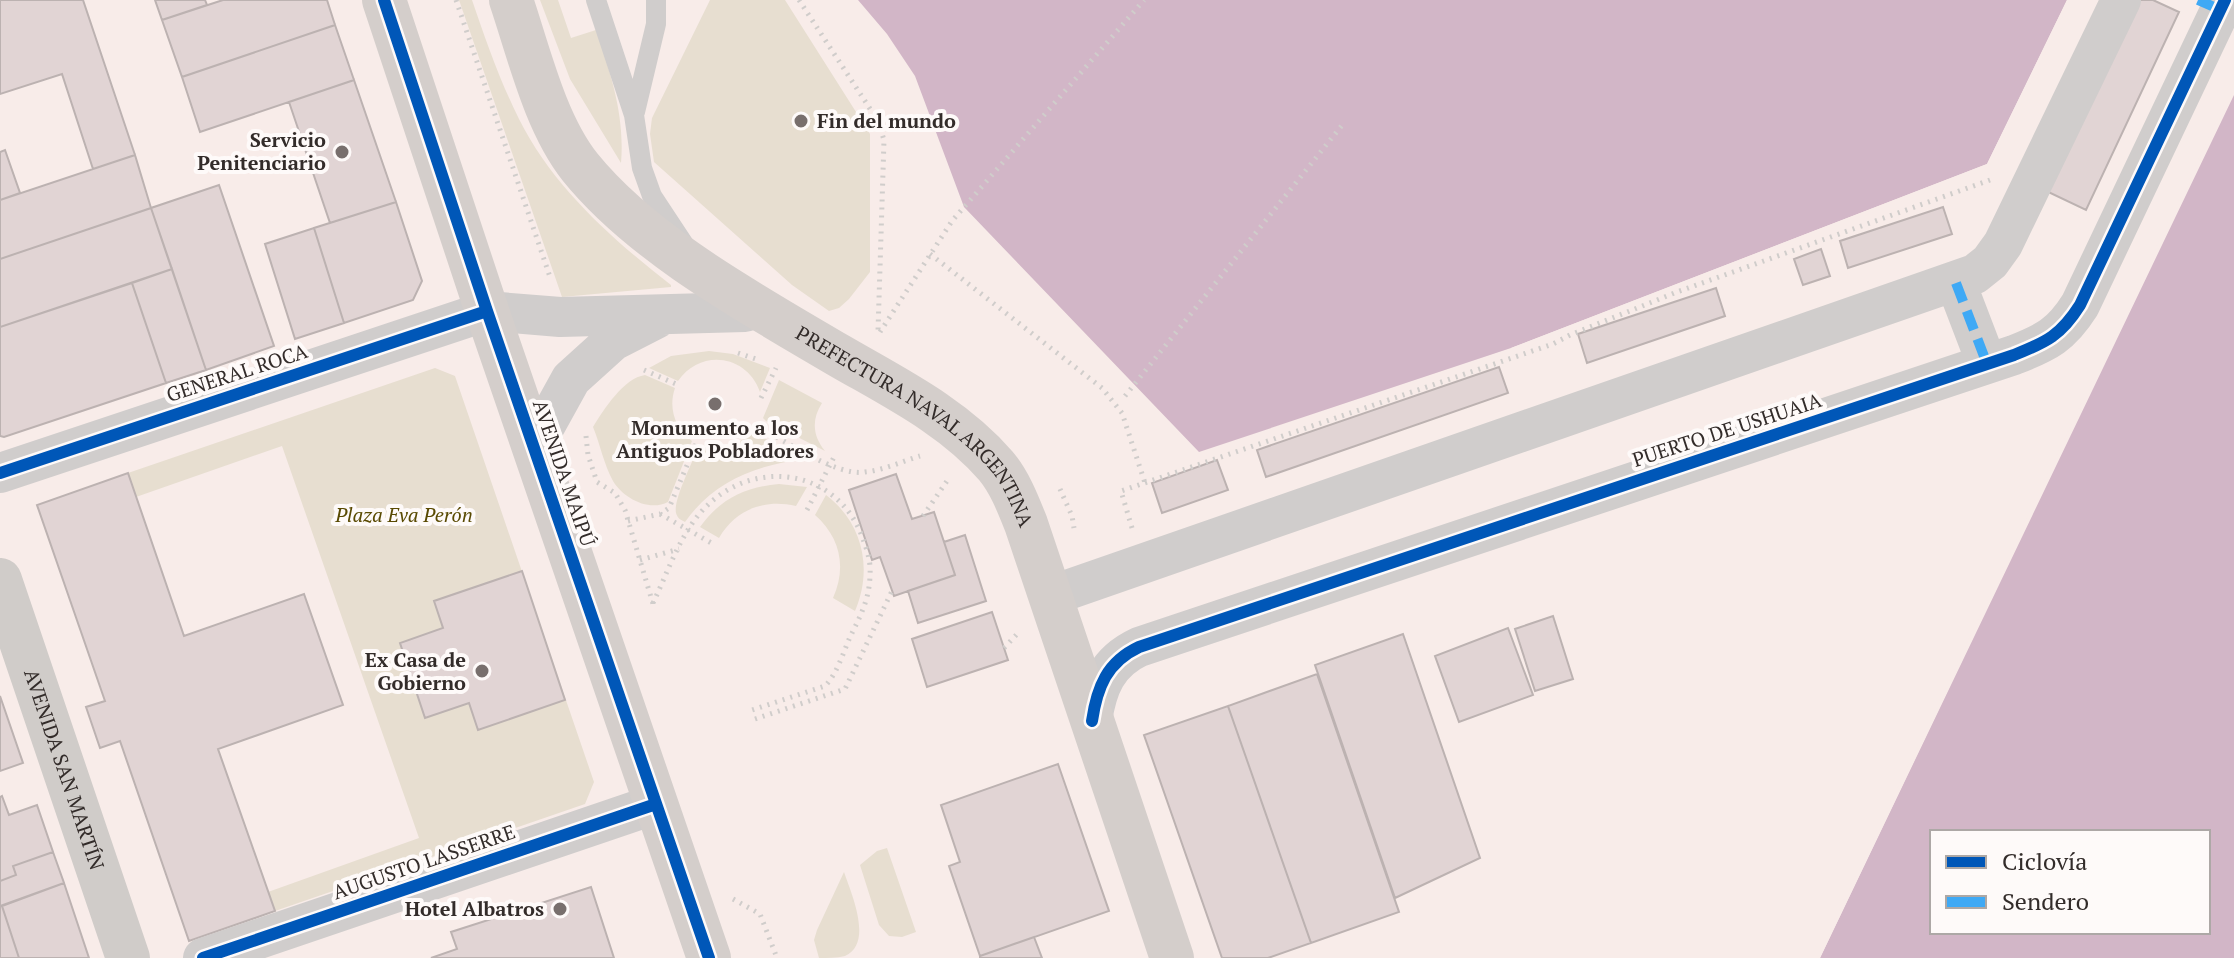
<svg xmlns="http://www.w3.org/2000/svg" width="2234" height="958" font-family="'PT Serif',serif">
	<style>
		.green { fill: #e7ded0 }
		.water { fill: #d2b6c7; fill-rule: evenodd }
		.pier { fill: #f8ece9 }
		.building { fill: #e1d4d4; stroke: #bcb2b1; stroke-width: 2 }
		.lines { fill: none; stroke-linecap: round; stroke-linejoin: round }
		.path { stroke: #d0cdcb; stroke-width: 5; stroke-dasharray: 2 6; stroke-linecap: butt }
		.service { stroke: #d0cdcc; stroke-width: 20 }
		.minor { stroke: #d0cdcc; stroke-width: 40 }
		.secondary { stroke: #d0ccc9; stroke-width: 44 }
		.primary { stroke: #d4cecb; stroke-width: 44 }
		.quiet { stroke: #3fa9f5; stroke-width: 10; stroke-dasharray: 20 10; stroke-linecap: butt }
		.cycleway-casing { stroke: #fefaf9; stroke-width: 17 }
		.cycleway { stroke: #0057b8; stroke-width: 12 }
		.poi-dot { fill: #786f6d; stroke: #fefaf9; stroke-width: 3 }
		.labels { text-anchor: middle; stroke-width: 8; stroke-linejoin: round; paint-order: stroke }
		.poi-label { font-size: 20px; font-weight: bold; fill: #332c2a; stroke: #fefaf9; text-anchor: end }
		.street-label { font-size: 20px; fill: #332c2a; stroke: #fefaf9 }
		.park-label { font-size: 20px; font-style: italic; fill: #594a02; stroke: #fefaf9 }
	</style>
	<rect width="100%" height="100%" fill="#f8ece9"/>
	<path class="green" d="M459,0H472C486,41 500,81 519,119C553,187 612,239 671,285V287L562,297Z
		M540,0H558L571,38L596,30C611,74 625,116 621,163L570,79Z
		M710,0H785L870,134V272L849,299L839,308L829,311L792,285L654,162L650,134L652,118Z
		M709,351L733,354L770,368L760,392C747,355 701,348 678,381L649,368L671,356Z
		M435,368L455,376L594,782L585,804L275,911L268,892L419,838L282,446L136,497L128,473Z
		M645,375L675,388C668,408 675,429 692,441L668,502C649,512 623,498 613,481C604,465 600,444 593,427C604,409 624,378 645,375Z
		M779,380L822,403C811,420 813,436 825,451L766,421L763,418Z
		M752,432L805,459C756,465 714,481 685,522C680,519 678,519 676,513C673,499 694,460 699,445C720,451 737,447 752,432Z
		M779,484L807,487L796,506C764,499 736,509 719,538L700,527C720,499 745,487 779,484Z
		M826,495C863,523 873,569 855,611L833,598C847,567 840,537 815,515Z
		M887,848L916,932L902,937L889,936L879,925L860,865L877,851Z
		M844,872C851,893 874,943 845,956C837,958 827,958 819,958L814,940L817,930Z"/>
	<path class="water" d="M858,0H2067L1987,164L1511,348L1199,452L964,207L915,76L887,34Z
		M2234,95V958H1820ZM1932,832H2208V932H1932Z"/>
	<path class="pier" d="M2067,0L2070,1L1989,168L1513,352L1511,348L1987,164Z
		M2234,91L1820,958H1816L2230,93Z"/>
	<path class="building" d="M0,0H83L135,155L93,169L62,74L0,94Z
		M155,0H205L207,5L162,20Z
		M223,0H327L335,25L182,77L162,20Z
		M2130,0H2153L2179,12L2086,210L2042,189Z
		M335,25L354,80L200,132L182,77Z
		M354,80L396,202L330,223L289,102Z
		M5,150L20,193L0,200V152Z
		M135,155L151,208L0,259V200Z
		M219,185L274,346L206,370L151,208Z
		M396,202L422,281L413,300L344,323L314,228Z
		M1943,207L1952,234L1848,268L1840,241Z
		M151,208L172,269L0,327V259Z
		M314,228L344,323L295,339L265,244Z
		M1821,249L1830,276L1803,285L1794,259Z
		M172,269L206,370L166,383L132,283Z
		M132,283L166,383L4,437L0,436V327Z
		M1716,288L1725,316L1587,363L1578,334Z
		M1499,367L1508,393L1266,477L1257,450Z
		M1217,460L1228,490L1162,513L1152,483Z
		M128,473L184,636L304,594L343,705L218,749L275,911L189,941L120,741L100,748L86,707L105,701L37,505Z
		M896,474L912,519L934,512L955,575L894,596L880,557L872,560L849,490Z
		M965,535L986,601L918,623L908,591L955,575L944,542Z
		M522,571L565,700L478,730L469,703L425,718L400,643L443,628L434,601Z
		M992,612L1008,660L927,687L912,639Z
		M1553,616L1573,679L1535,691L1515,629Z
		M1508,628L1533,695L1459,722L1435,656Z
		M1403,634L1480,858L1395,898L1315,665Z
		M1317,674L1399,912L1311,943L1228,706Z
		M0,696L23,763L0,771Z
		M1228,706L1311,943L1268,958H1222L1144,735Z
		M1058,764L1109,911L980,956L949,866L960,862L941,805Z
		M2,796L9,815L37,805L53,852L13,866L16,875L0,881V797Z
		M53,852L64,883L0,906V881L16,875L13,866Z
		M64,883L89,958H19L2,906Z
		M591,887L614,958H431L457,949L451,932Z
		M0,906H2L19,958H0Z
		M1034,937L1042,958H980V956Z"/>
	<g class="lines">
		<path class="path" d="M456,0L550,277
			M799,0L878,121L884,140L878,331
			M930,254L1102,388L1122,413L1145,483
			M880,332L952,221L1144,0
			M738,353L759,360
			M644,370L676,384
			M1125,396L1343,124
			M761,398L776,368
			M756,425C782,439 837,477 865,472C884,470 903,461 920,456
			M586,436L588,455L597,482L615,493L625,510L653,604
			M1060,489L1072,516L1074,528
			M807,510L834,457
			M660,514L715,545
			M923,516L949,478
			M628,521L660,514L669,508L696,444
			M1132,528L1121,491L1553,344L1570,335L1677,292L1990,180
			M640,560L679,549
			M653,603C667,574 679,537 701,512C750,456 838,467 863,539C867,550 871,562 870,574C870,598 860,617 850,637C843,653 837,674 825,686L752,710
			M1004,648L1019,632
			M755,719L845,689L892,591
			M733,899L760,914L777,958"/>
		<path class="service" d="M596,0L634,115L642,168L652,196L683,243
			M635,112L656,24V0"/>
		<path class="minor" d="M1956,283L1987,364
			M534,446L571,379L613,341L656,319
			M0,473L487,311L560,317L745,312L758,308
			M1050,596L1975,274L1990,262L2003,244L2121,0
			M1092,721C1097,687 1107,662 1139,647L2014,355C2047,342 2061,335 2080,305L2225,0
			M203,958L656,804"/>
		<path class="secondary" id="s1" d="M0,580L128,958"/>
		<g class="primary">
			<path d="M384,0L487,311L709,958"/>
			<path id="s2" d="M511,0C529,53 545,123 580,167C643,245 752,304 838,355C893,387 953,416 996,466C1010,483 1018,504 1026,524L1172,958"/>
		</g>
		<path class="quiet" d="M2198,0L2221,10
			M1956,283L1987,364"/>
		<g class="cycleway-casing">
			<path id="cycleway" d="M384,0L487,311L709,958
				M0,473L487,311
				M1092,721C1097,687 1107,662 1139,647L2014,355C2047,342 2061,335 2080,305L2225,0
				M203,958L656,804"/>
		</g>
		<use href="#cycleway" class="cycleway"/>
	</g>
	<g class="poi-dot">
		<circle cx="801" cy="121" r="8"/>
		<circle cx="342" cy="152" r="8"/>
		<circle cx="715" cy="404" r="8"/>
		<circle cx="482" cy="671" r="8"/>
		<circle cx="560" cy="909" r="8"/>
	</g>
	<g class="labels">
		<g class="poi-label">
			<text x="817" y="128" text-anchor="start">Fin del mundo</text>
			<text x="326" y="147">Servicio<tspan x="326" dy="23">Penitenciario</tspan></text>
			<text x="715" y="435" text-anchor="middle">Monumento a los<tspan x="715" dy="23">Antiguos Pobladores</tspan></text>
			<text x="466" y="667">Ex Casa de<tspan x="466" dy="23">Gobierno</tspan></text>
			<text x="544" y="916">Hotel Albatros</text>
		</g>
		<g class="street-label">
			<text transform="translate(237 373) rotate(-18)" y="7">GENERAL ROCA</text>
			<text transform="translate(1727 430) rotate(-18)" y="7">PUERTO DE USHUAIA</text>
			<text dy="7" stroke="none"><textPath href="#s2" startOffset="610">PREFECTURA NAVAL ARGENTINA</textPath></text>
			<text transform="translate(564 473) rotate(71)" y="7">AVENIDA MAIPÚ</text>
			<text dy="7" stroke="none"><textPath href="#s1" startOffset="200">AVENIDA SAN MARTÍN</textPath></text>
			<text transform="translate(424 862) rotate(-19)" y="7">AUGUSTO LASSERRE</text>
		</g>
		<g class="park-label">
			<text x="404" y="522">Plaza Eva Perón</text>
		</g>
	</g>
	<rect x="1930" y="830" width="280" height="104" fill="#fefaf9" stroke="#ada8a6" stroke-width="2"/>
	<rect x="1946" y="856" width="40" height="12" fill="#0057b8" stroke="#ada8a6" stroke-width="2"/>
	<text x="2002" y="870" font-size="24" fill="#332c2a">Ciclovía</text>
	<rect x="1946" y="896" width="40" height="12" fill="#3fa9f5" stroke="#ada8a6" stroke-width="2"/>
	<text x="2002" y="910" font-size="24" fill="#332c2a">Sendero</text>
</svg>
